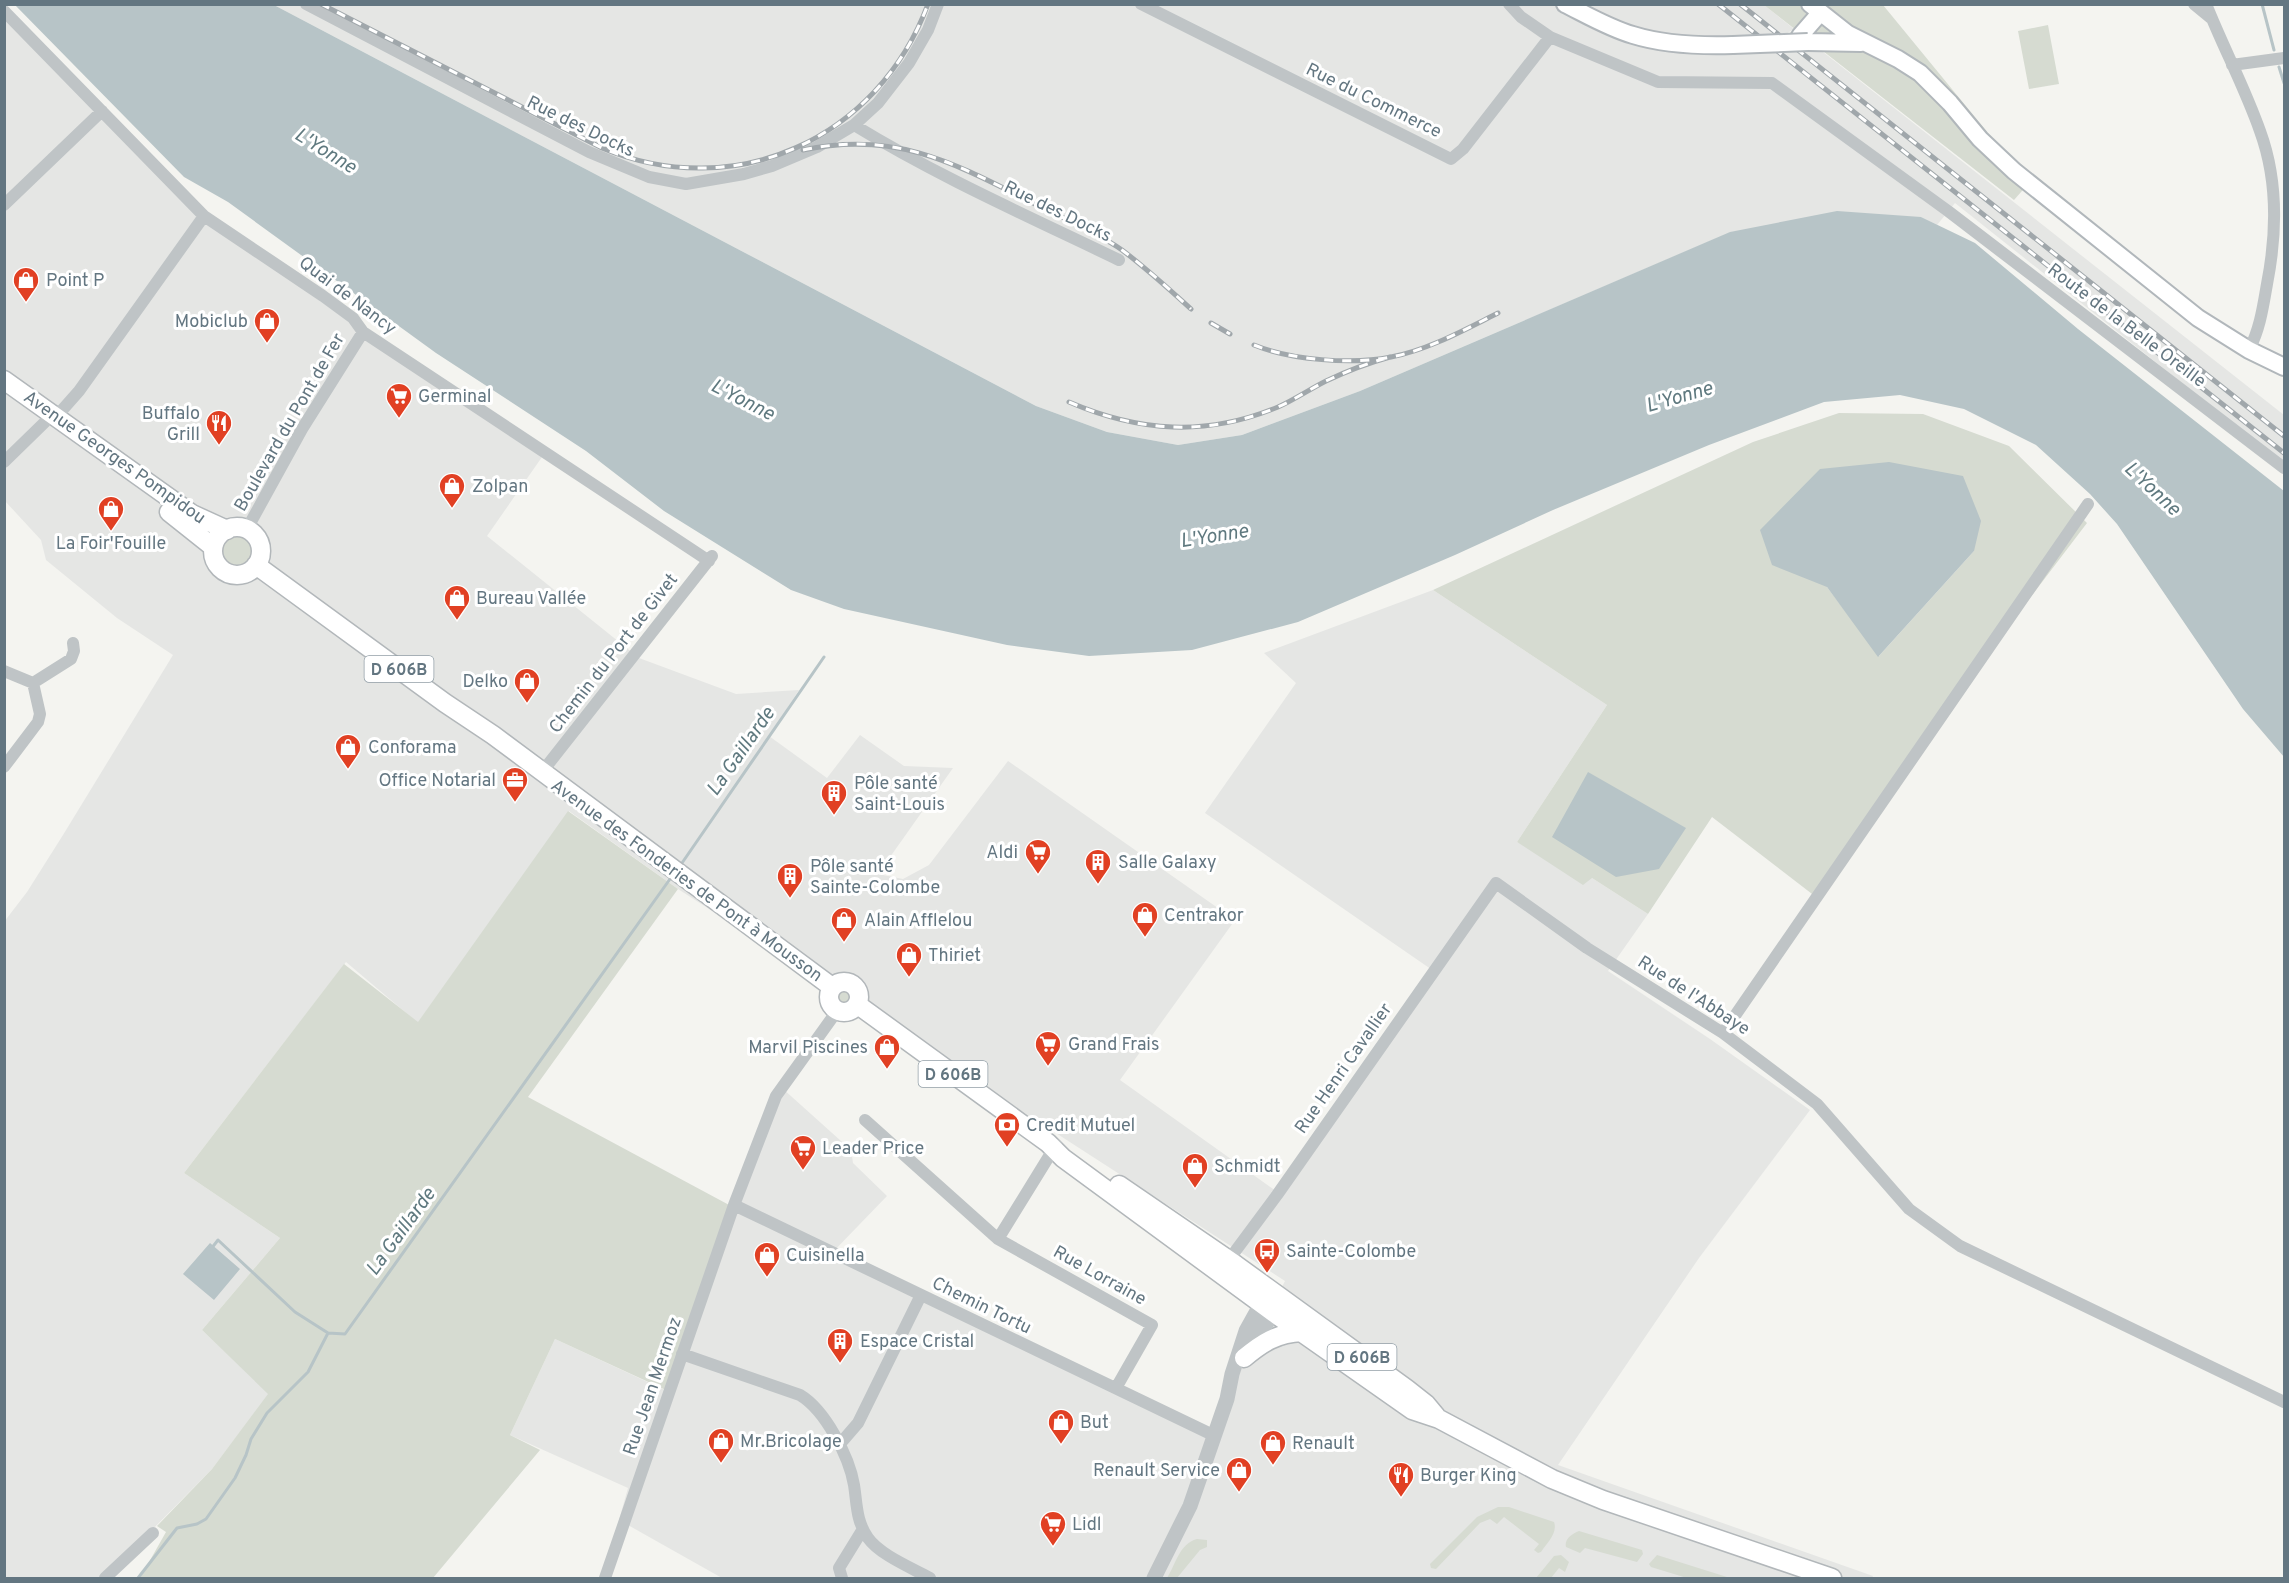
<svg xmlns="http://www.w3.org/2000/svg" width="2289" height="1583" font-family="Overpass,sans-serif">
	<style>
		.built { fill: #e5e6e4 }
		.green { fill: #d6dbd1; fill-rule: evenodd }
		.water { fill: #b7c4c7 }
		.lines { fill: none; stroke-linecap: round; stroke-linejoin: round }
		.stream { stroke: #b7c4c7; stroke-width: 3 }
		.secondary-casing { stroke: #b1b7bb; stroke-width: 20 }
		.primary-casing { stroke: #b2b7ba; stroke-width: 21 }
		.minor { stroke: #bfc4c6; stroke-width: 12 }
		.tertiary { stroke: #bfc4c6; stroke-width: 15 }
		.secondary { stroke: #fff; stroke-width: 16 }
		.primary { stroke: #fff; stroke-width: 18 }
		.rail-casing { stroke: #a0a7ab; stroke-width: 5 }
		.rail { stroke: #fff; stroke-width: 3; stroke-dasharray: 9; stroke-linecap: butt }
		.secondary-bridge-casing { stroke: #b1b7bb; stroke-width: 20; stroke-linecap: butt }
		.secondary-bridge { stroke: #fff; stroke-width: 16 }
		.labels { text-anchor: middle; stroke-width: 6; stroke-linejoin: round; paint-order: stroke }
		.shield { fill: #fff; stroke: #929fa7; stroke-width: 1.5 }
		.shield-label { font-size: 16px; font-weight: bold; fill: #637681 }
		.street-label { font-size: 18px; fill: #637681; stroke: #fff }
		.poi-label { font-size: 18px; fill: #637681; stroke: #fff; text-anchor: start }
		.water-label { font-size: 20px; font-style: italic; fill: #5f797f; stroke: #fff }
	</style>
	<rect width="100%" height="100%" fill="#f4f4f0"/>
	<path class="built" d="M274,5H1764L1794,29L1784,35L1818,48L2284,415V464L1955,203L1937,225L1921,217L1731,232L1360,391L1242,435L1178,445L1107,432L1036,406Z
		M5,14L202,218L542,457L487,536L639,658L736,694L799,690L769,736L827,778L860,735L904,766L953,768L878,874L903,879L929,865L1008,761L1235,920L1120,1080L1283,1196L1438,974L1205,813L1296,683L1264,653L1433,590L1607,705L1517,842L1592,878L1648,914L1608,971L1710,1039L1810,1110L1699,1258L1558,1465L1873,1576L1872,1578H722L619,1520L628,1488L510,1435L555,1339L667,1391L782,1088L851,1150L853,1163L887,1196L829,1256L1207,1435L1285,1281L678,889L569,811L418,1023L346,962L184,1173L280,1238L202,1330L269,1394L212,1469L146,1536L100,1578H5L4,922L27,892L63,835L173,655L117,618L46,560L41,540L5,501Z"/>
	<path class="green" d="M1764,5H1883L2029,183L2014,200Z
		M2048,25L2059,84L2029,89L2018,31Z
		M1839,413L1923,414L2009,446L2087,523L2023,607L1816,897L1712,817L1648,914L1592,878L1583,885L1517,842L1607,705L1433,590L1753,442ZM1974,551L1879,656L1827,587Z
		M221 551a16 16 0 1 1 32 0a16 16 0 1 1-32 0Z
		M568,811L678,889L528,1097L731,1206L668,1391L555,1339L510,1435L540,1450L433,1578H140L166,1532L157,1526L212,1469L268,1394L202,1330L280,1238L184,1173L344,964L418,1022Z
		M834 998a10 10 0 1 1 20 0a10 10 0 1 1-20 0Z
		M1498,1507H1509L1554,1522C1558,1533 1547,1543 1541,1552L1538,1553L1534,1550L1539,1544L1504,1517L1497,1524L1490,1519L1480,1523L1436,1569L1431,1568L1430,1564L1477,1517Z
		M1579,1531L1642,1550L1643,1554L1637,1562L1585,1548L1580,1553L1566,1547C1564,1539 1572,1534 1579,1531Z
		M1197,1539L1207,1540V1547L1200,1550L1177,1578H1167C1176,1564 1179,1544 1197,1539Z
		M1561,1555L1569,1562L1565,1572L1559,1568L1551,1578H1536L1554,1556Z
		M1657,1555L1727,1577L1728,1578H1687L1651,1567L1649,1564Z"/>
	<path class="water" d="M15,5H274L1036,406L1107,432L1178,445L1242,435L1360,391L1730,232L1837,211L1921,217L1975,243L2078,329L2284,491V757L2243,709L2117,524L2090,494L2036,445L1964,409L1900,395L1824,402L1709,445L1553,510L1455,555L1298,622L1192,650L1089,656L1007,645L844,609L791,590L664,511L586,451L436,353L228,202L184,177Z
		M1889,462L1963,476L1981,521L1974,551L1878,657L1827,587L1772,565L1760,530L1820,469Z
		M1588,772L1686,828L1659,869L1616,877L1552,837Z
		M210,1243L240,1269L214,1300L183,1274Z"/>
	<g class="lines">
		<path class="stream" d="M2262,4L2274,50
			M2279,67L2284,83
			M682,863L824,657
			M211,1249L218,1240L295,1312L328,1333
			M138,1578L177,1528L197,1524L206,1519L235,1478L246,1455L251,1439L267,1413L308,1372L328,1333L345,1334L670,879"/>
		<g class="secondary-casing">
			<path id="secondary" d="M1565,4C1587,15 1609,28 1633,35C1665,45 1700,46 1733,45
				M1810,4L1848,34L1898,59L1920,73L1950,103L1980,139L2014,171L2198,318L2249,350L2284,367
				M1800,36L1820,13
				M1808,42L1861,43"/>
		</g>
		<g class="primary-casing">
			<path id="primary" d="M4,380L192,514L227,530
				M169,512L213,547
				M213 551a24 24 0 1 1 48 0a24 24 0 1 1-48 0Z
				M256,565L445,703L493,735L832,987
				M829 997a15 15 0 1 1 30 0a15 15 0 1 1-30 0Z
				M858,1005L1048,1143L1063,1158L1274,1313L1412,1410L1439,1419L1552,1479L1603,1500L1832,1578
				M1119,1185L1236,1265L1407,1389L1426,1404L1436,1416
				M1244,1358C1262,1343 1277,1333 1302,1332"/>
		</g>
		<path class="minor" d="M306,4L589,152L649,177L686,184L744,174L772,166L817,147L854,125L878,103L909,63L928,30L938,4
			M1141,4L1451,159L1463,149L1550,37
			M1509,4L1521,17L1550,37L1658,82L1772,83L1948,211L2284,468
			M2194,4L2211,18
			M2206,4C2223,47 2245,88 2260,131C2278,180 2277,233 2267,284C2263,307 2260,329 2249,350
			M4,11L204,216L323,296L353,318L363,332L709,561
			M2232,65L2284,58
			M854,125C939,177 1030,217 1119,260
			M4,205L102,111
			M56,417L79,391L204,216
			M4,462L45,422
			M247,529L302,429L363,332
			M4,671L33,683L40,714L38,722L4,767
			M33,683L71,659L74,651L73,643
			M542,772L712,556
			M1723,1033L2088,504
			M865,1120L998,1239L1152,1325L1116,1388
			M734,1205L1215,1436
			M998,1239L1056,1145
			M1225,1265L1277,1195L1496,883L1587,948L1723,1033L1817,1104L1909,1209L1960,1246L2284,1402
			M682,1354L800,1395C825,1410 849,1456 854,1485C857,1504 856,1521 868,1538C880,1555 912,1568 930,1578
			M839,1445L858,1423L921,1295
			M105,1578L153,1533
			M605,1578L734,1205L776,1096L837,1011
			M842,1578L839,1568L863,1529"/>
		<path class="tertiary" d="M1248,1352L1279,1304
			M1154,1578L1190,1506L1227,1399L1232,1374L1246,1331L1266,1295"/>
		<use href="#secondary" class="secondary"/>
		<use href="#primary" class="primary"/>
		<g class="rail-casing">
			<path id="rail" d="M321,4L602,148C735,204 878,139 928,4
				M1718,4L2284,453
				M1740,4L2284,436
				M803,150C897,130 956,164 1037,205C1065,219 1096,232 1122,250C1146,268 1169,289 1191,309
				M1211,323L1230,334
				M1254,345C1291,360 1352,365 1391,357C1428,350 1464,330 1498,313
				M1069,402C1139,432 1206,437 1278,407C1294,400 1310,389 1326,381C1347,371 1368,363 1390,357"/>
		</g>
		<use href="#rail" class="rail"/>
		<g class="secondary-bridge-casing">
			<path id="secondary-bridge" d="M1733,45L1808,42"/>
		</g>
		<use href="#secondary-bridge" class="secondary-bridge"/>
	</g>
	<defs>
		<g id="shop-pin" transform="scale(1.35)"><path d="M0 17L-7.5 6A9.5 9.5 0 1 1 7.5 6Z" fill="#e14023" stroke="#fff"/><path d="M-5-2.5h2.3a2.7 3.5 0 0 1 5.4 0H5L5.5 6h-11ZM-1.5-2.5h3a1.5 2.3 0 0 0-3 0Z" fill="#fff"/></g>
		<g id="supermarket-pin" transform="scale(1.35)"><path d="M0 17L-7.5 6A9.5 9.5 0 1 1 7.5 6Z" fill="#e14023" stroke="#fff"/><path d="M-6-5.5h2.5l.6 2H6L4.5 2H-2.5L-4.4-4H-6ZM-1.5 3.2a1.3 1.3 0 1 0 .1 0ZM3 3.2a1.3 1.3 0 1 0 .1 0Z" fill="#fff"/></g>
		<g id="restaurant-pin" transform="scale(1.35)"><path d="M0 17L-7.5 6A9.5 9.5 0 1 1 7.5 6Z" fill="#e14023" stroke="#fff"/><path d="M-5-6h1v4h1v-4h1v4h1v-4h1v5L-1.5 .5V6h-2V.5L-5-1ZM5-6V6H3V1.5H1.5Q1.5-4 5-6Z" fill="#fff"/></g>
		<g id="office-pin" transform="scale(1.35)"><path d="M0 17L-7.5 6A9.5 9.5 0 1 1 7.5 6Z" fill="#e14023" stroke="#fff"/><path d="M-6-3h4V-5.5h4V-3h4V5H-6ZM-1-4.5V-3h2v-1.5ZM-6 0V1H6V0Z" fill="#fff"/></g>
		<g id="building-pin" transform="scale(1.35)"><path d="M0 17L-7.5 6A9.5 9.5 0 1 1 7.5 6Z" fill="#e14023" stroke="#fff"/><path d="M-4-6H4V6H1V3H-1V6H-4ZM-2.5-4.3h1.7v1.8h-1.7ZM.8-4.3h1.7v1.8H.8ZM-2.5-1h1.7V.8h-1.7ZM.8-1h1.7V.8H.8Z" fill="#fff"/></g>
		<g id="bank-pin" transform="scale(1.35)"><path d="M0 17L-7.5 6A9.5 9.5 0 1 1 7.5 6Z" fill="#e14023" stroke="#fff"/><path d="M-6-4H6V4H-6ZM0-2.3a2.3 2.3 0 1 0 0 4.6a2.3 2.3 0 1 0 0-4.6Z" fill="#fff"/></g>
		<g id="bus-pin" transform="scale(1.35)"><path d="M0 17L-7.5 6A9.5 9.5 0 1 1 7.5 6Z" fill="#e14023" stroke="#fff"/><path d="M-5-6H5V4H4V6H2V4H-2V6H-4V4H-5ZM-3.5-4V0h7V-4ZM-3.5 1.2v1.5H-2V1.2ZM2 1.2v1.5H3.5V1.2Z" fill="#fff"/></g>
	</defs>
	<g fill-rule="evenodd">
		<use href="#shop-pin" x="26" y="280"/>
		<use href="#shop-pin" x="267" y="321"/>
		<use href="#supermarket-pin" x="399" y="396"/>
		<use href="#restaurant-pin" x="219" y="423"/>
		<use href="#shop-pin" x="452" y="486"/>
		<use href="#shop-pin" x="111" y="509"/>
		<use href="#shop-pin" x="457" y="598"/>
		<use href="#shop-pin" x="527" y="681"/>
		<use href="#shop-pin" x="348" y="747"/>
		<use href="#office-pin" x="515" y="780"/>
		<use href="#building-pin" x="834" y="793"/>
		<use href="#supermarket-pin" x="1038" y="852"/>
		<use href="#building-pin" x="1098" y="862"/>
		<use href="#building-pin" x="790" y="876"/>
		<use href="#shop-pin" x="1145" y="915"/>
		<use href="#shop-pin" x="844" y="920"/>
		<use href="#shop-pin" x="909" y="955"/>
		<use href="#supermarket-pin" x="1048" y="1044"/>
		<use href="#shop-pin" x="887" y="1047"/>
		<use href="#bank-pin" x="1007" y="1125"/>
		<use href="#supermarket-pin" x="803" y="1148"/>
		<use href="#shop-pin" x="1195" y="1166"/>
		<use href="#bus-pin" x="1267" y="1251"/>
		<use href="#shop-pin" x="767" y="1255"/>
		<use href="#building-pin" x="840" y="1341"/>
		<use href="#shop-pin" x="1061" y="1422"/>
		<use href="#shop-pin" x="721" y="1441"/>
		<use href="#shop-pin" x="1273" y="1443"/>
		<use href="#shop-pin" x="1239" y="1470"/>
		<use href="#restaurant-pin" x="1401" y="1475"/>
		<use href="#supermarket-pin" x="1053" y="1524"/>
	</g>
	<g class="labels">
		<g class="shield">
			<rect x="364.5" y="656" width="69" height="26" rx="4.5"/>
			<rect x="918.5" y="1061" width="69" height="26" rx="4.5"/>
			<rect x="1327.5" y="1344" width="69" height="26" rx="4.5"/>
		</g>
		<g class="shield-label">
			<text x="399" y="675">D 606B</text>
			<text x="953" y="1080">D 606B</text>
			<text x="1362" y="1363">D 606B</text>
		</g>
		<g class="street-label">
			<text transform="translate(1374 100) rotate(26)" y="6">Rue du Commerce</text>
			<text transform="translate(581 126) rotate(26)" y="6">Rue des Docks</text>
			<text transform="translate(1058 211) rotate(26)" y="6">Rue des Docks</text>
			<text transform="translate(348 295) rotate(37)" y="6">Quai de Nancy</text>
			<text transform="translate(2127 325) rotate(37)" y="6">Route de la Belle Oreille</text>
			<text transform="translate(289 422) rotate(-60)" y="6">Boulevard du Pont de Fer</text>
			<text transform="translate(115 457) rotate(35)" y="6">Avenue Georges Pompidou</text>
			<text transform="translate(613 653) rotate(-52)" y="6">Chemin du Port de Givet</text>
			<text transform="translate(687 880) rotate(36)" y="6">Avenue des Fonderies de Pont à Mousson</text>
			<text transform="translate(1694 995) rotate(33)" y="6">Rue de l'Abbaye</text>
			<text transform="translate(1343 1068) rotate(-55)" y="6">Rue Henri Cavallier</text>
			<text transform="translate(1100 1275) rotate(29)" y="6">Rue Lorraine</text>
			<text transform="translate(982 1305) rotate(26)" y="6">Chemin Tortu</text>
			<text transform="translate(652 1386) rotate(-71)" y="6">Rue Jean Mermoz</text>
		</g>
		<g class="poi-label">
			<text x="46" y="286">Point P</text>
			<text x="248" y="327" text-anchor="end">Mobiclub</text>
			<text x="418" y="402">Germinal</text>
			<text x="200" y="419" text-anchor="end">Buffalo<tspan x="200" dy="21">Grill</tspan></text>
			<text x="472" y="492">Zolpan</text>
			<text x="111" y="549" text-anchor="middle">La Foir'Fouille</text>
			<text x="476" y="604">Bureau Vallée</text>
			<text x="508" y="687" text-anchor="end">Delko</text>
			<text x="368" y="753">Conforama</text>
			<text x="496" y="786" text-anchor="end">Office Notarial</text>
			<text x="854" y="789">Pôle santé<tspan x="854" dy="21">Saint-Louis</tspan></text>
			<text x="1018" y="858" text-anchor="end">Aldi</text>
			<text x="1118" y="868">Salle Galaxy</text>
			<text x="810" y="872">Pôle santé<tspan x="810" dy="21">Sainte-Colombe</tspan></text>
			<text x="1164" y="921">Centrakor</text>
			<text x="864" y="926">Alain Afflelou</text>
			<text x="928" y="961">Thiriet</text>
			<text x="1068" y="1050">Grand Frais</text>
			<text x="868" y="1053" text-anchor="end">Marvil Piscines</text>
			<text x="1026" y="1131">Credit Mutuel</text>
			<text x="822" y="1154">Leader Price</text>
			<text x="1214" y="1172">Schmidt</text>
			<text x="1286" y="1257">Sainte-Colombe</text>
			<text x="786" y="1261">Cuisinella</text>
			<text x="860" y="1347">Espace Cristal</text>
			<text x="1080" y="1428">But</text>
			<text x="740" y="1447">Mr.Bricolage</text>
			<text x="1292" y="1449">Renault</text>
			<text x="1220" y="1476" text-anchor="end">Renault Service</text>
			<text x="1420" y="1481">Burger King</text>
			<text x="1072" y="1530">Lidl</text>
		</g>
		<g class="water-label">
			<text transform="translate(326 150) rotate(32)" y="7">L'Yonne</text>
			<text transform="translate(1679 396) rotate(-16)" y="7">L'Yonne</text>
			<text transform="translate(743 399) rotate(27)" y="7">L'Yonne</text>
			<text transform="translate(2153 488) rotate(43)" y="7">L'Yonne</text>
			<text transform="translate(1214 535) rotate(-9)" y="7">L'Yonne</text>
			<text transform="translate(740 751) rotate(-55)" y="7">La Gaillarde</text>
			<text transform="translate(400 1231) rotate(-54)" y="7">La Gaillarde</text>
		</g>
	</g>
	<rect width="2289" height="1583" fill="none" stroke="#637681" stroke-width="12"/>
</svg>
